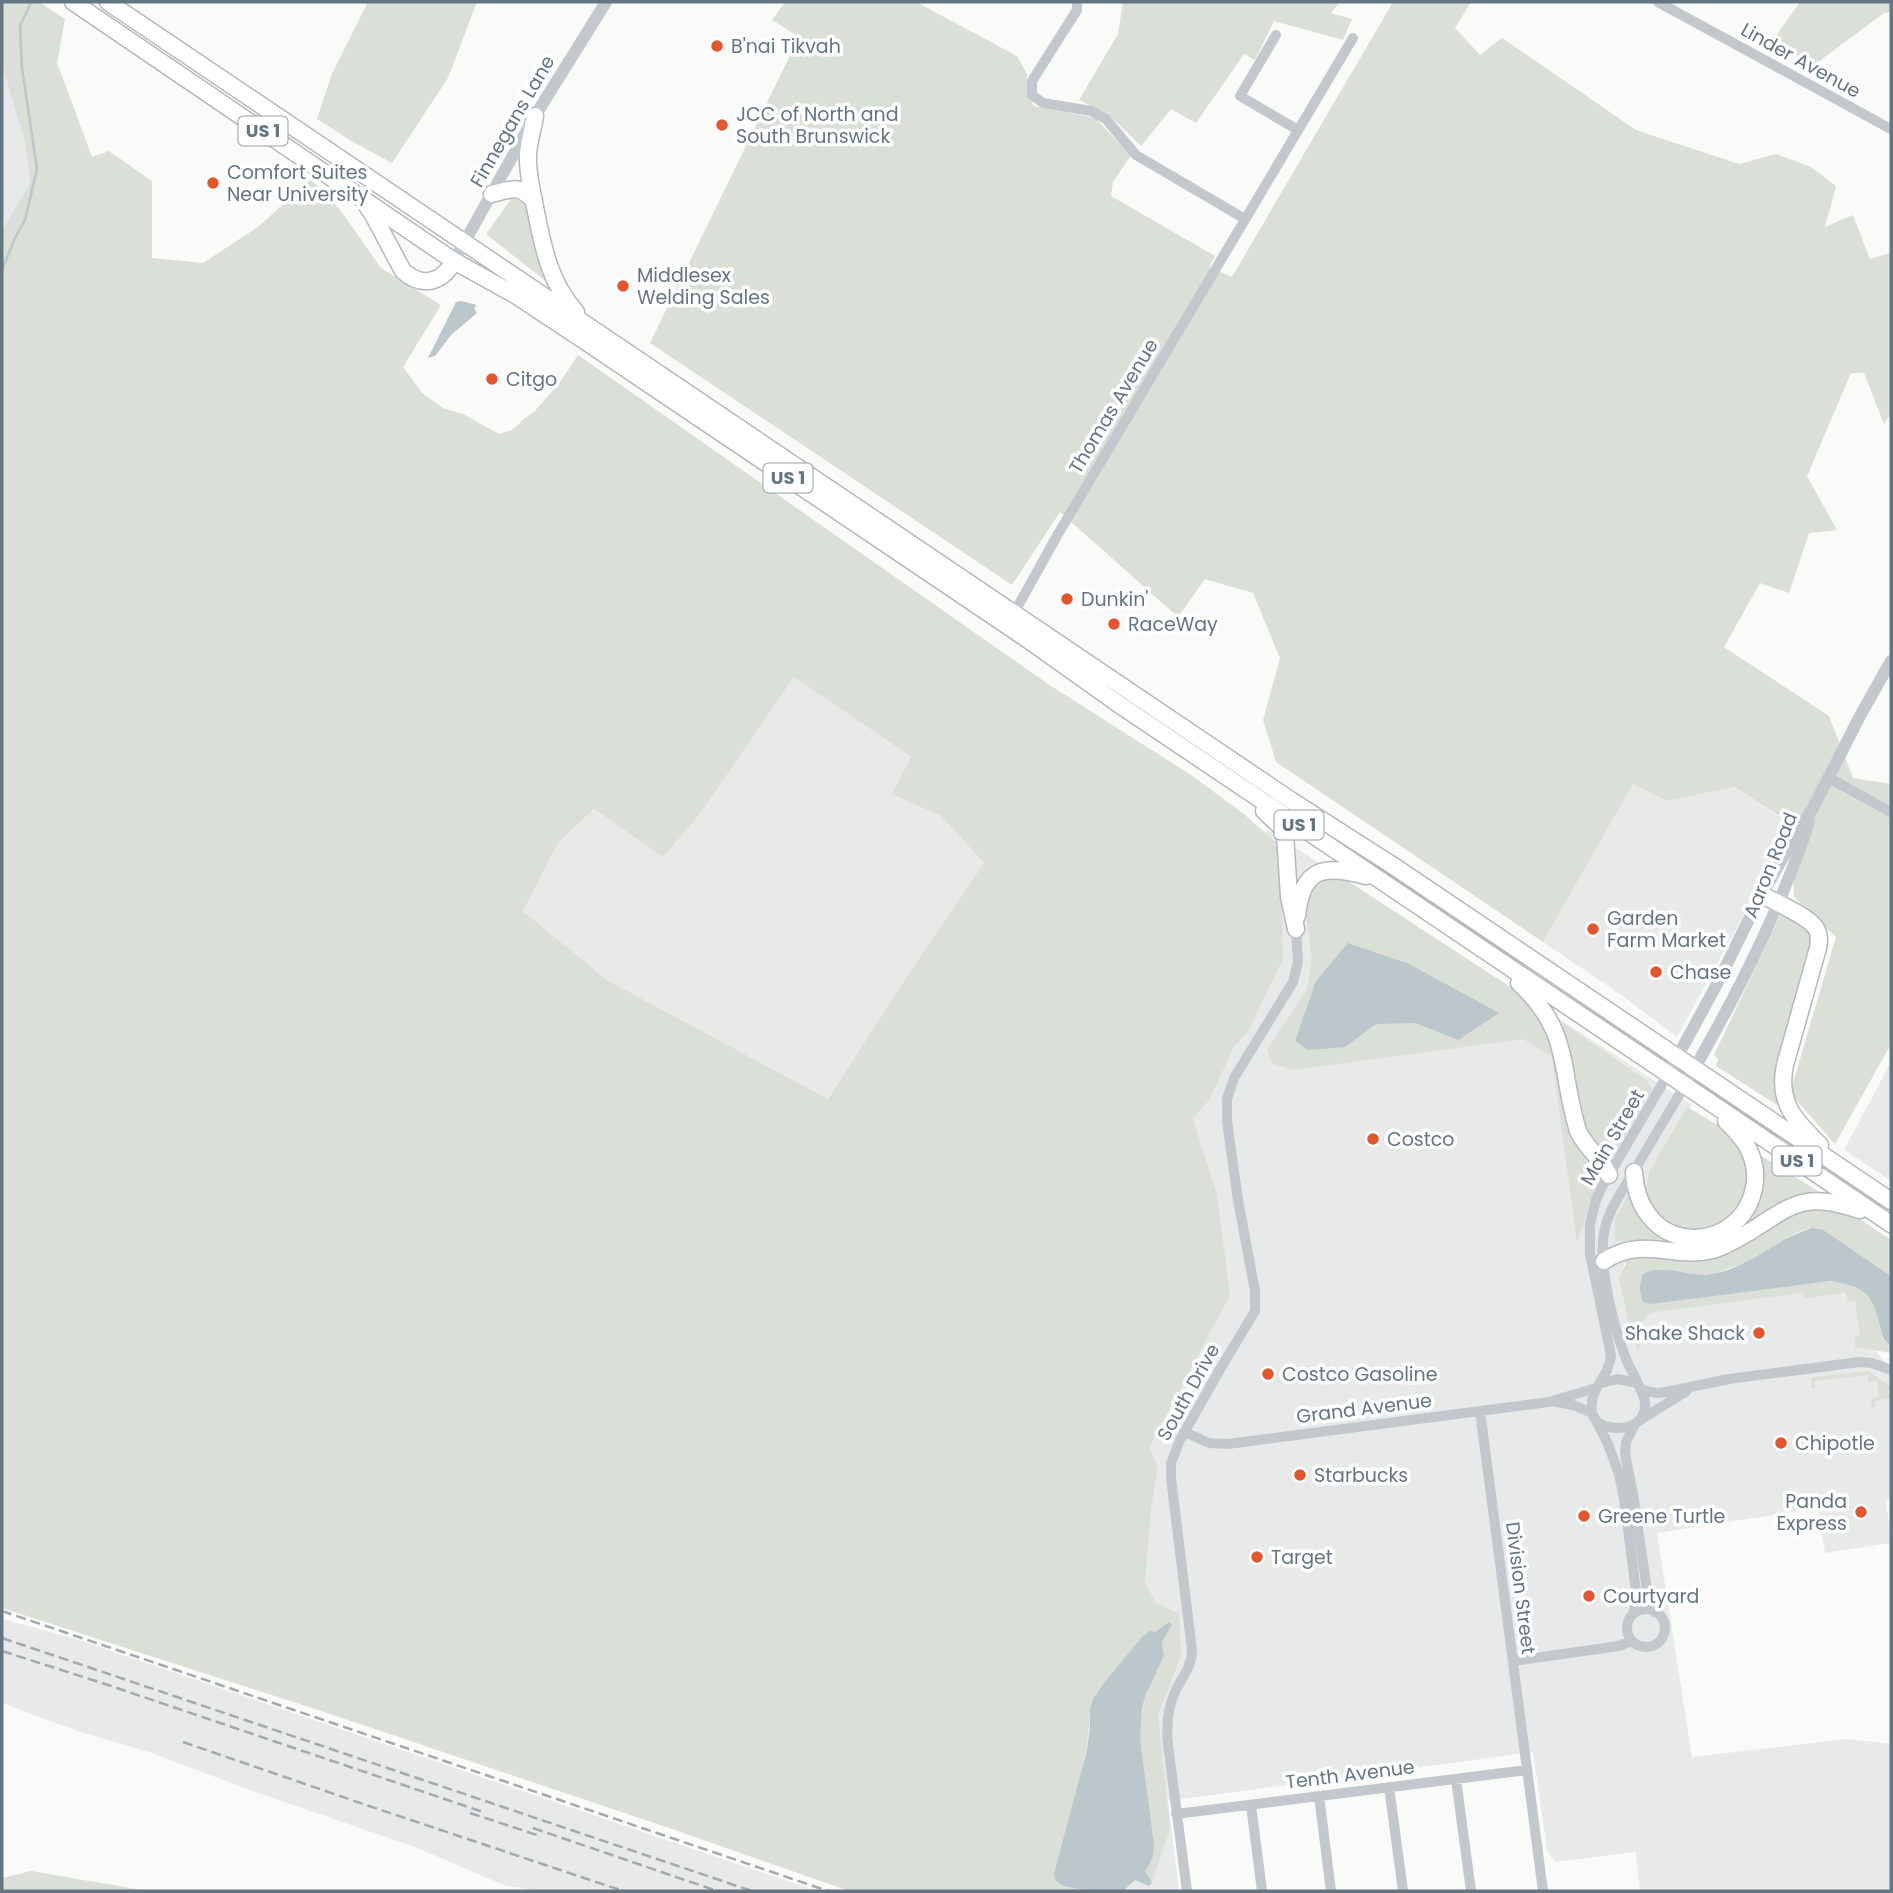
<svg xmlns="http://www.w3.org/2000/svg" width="1893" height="1893" font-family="Poppins,sans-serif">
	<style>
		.built { fill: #e8e9e9 }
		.green { fill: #dadfd7; fill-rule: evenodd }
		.water { fill: #bbc7cb }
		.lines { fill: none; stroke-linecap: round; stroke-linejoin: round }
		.stream { stroke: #bbc7cb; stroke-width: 2.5 }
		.trunk-casing { stroke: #b4b9bd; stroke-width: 19 }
		.minor { stroke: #c3c8cc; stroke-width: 10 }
		.tertiary { stroke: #c3c8cc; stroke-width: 12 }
		.trunk { stroke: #fff; stroke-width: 16 }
		.rail { stroke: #a2aab0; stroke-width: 2.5; stroke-dasharray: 10 5; stroke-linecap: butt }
		.poi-dot { fill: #e4572e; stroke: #fff; stroke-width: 2.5 }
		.labels { text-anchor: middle; stroke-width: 7; stroke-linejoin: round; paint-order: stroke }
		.shield { fill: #fff; stroke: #939fa8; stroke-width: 2 }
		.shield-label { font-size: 18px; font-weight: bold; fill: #657683 }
		.poi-label { font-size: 19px; fill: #657683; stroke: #fff; text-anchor: start }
		.street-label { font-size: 19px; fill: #657683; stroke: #fff }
	</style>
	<rect width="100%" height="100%" fill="#fafaf8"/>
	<path class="built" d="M2,65L25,143L30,184L2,230Z
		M794,677L911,757L893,794L941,816L984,863L911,970L828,1099L607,980L523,911L558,843L594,809L663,857L700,814Z
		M1633,784L1667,801L1733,787L1793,825L1677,1037L1620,994L1543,942Z
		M1267,829L1692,1105L1624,1221V1269L1639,1326L1650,1313L1803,1293L1805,1299L1846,1293L1855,1300L1861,1336L1854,1338L1855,1346L1875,1350L1891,1370V1499L1886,1500L1891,1543L1825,1553L1818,1508L1657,1533L1692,1757L1847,1739L1891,1744V1891H1640L1636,1852L1555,1862L1547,1850L1533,1752L1168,1801L1179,1891H982L1217,1194L1193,1118Z
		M1891,1062V1181L1844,1150Z
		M2,1619L73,1638L817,1891H544L506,1886L415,1847L247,1789L149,1752L77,1731L2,1703Z"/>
	<path class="green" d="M2,2H39L65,19L57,63L92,157L109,151L152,181V258L203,263L258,227L310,180L317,185L341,211L381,268L441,305L403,367L422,393L443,408L463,414L499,434L512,430L525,418L534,412L560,382L578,355L1048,684L1191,775L1244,814L1281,847L1283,959L1248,1031L1234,1047L1209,1100L1193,1118L1217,1194L1230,1295L1149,1448L1158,1467L1151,1509L1145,1583L1156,1603L1179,1614L1181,1656L1158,1715L1170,1829L1152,1883L1145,1871C1152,1862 1154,1856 1154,1844L1140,1739C1140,1703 1152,1680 1164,1647L1162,1643L1171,1625L1090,1709C1090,1733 1084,1755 1080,1778C1072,1814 1068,1850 1063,1885L1100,1891H849L678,1831L315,1709L2,1608V230L30,184L25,143L2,65ZM794,677L911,757L892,794L941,816L984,863L911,970L828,1099L607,980L523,911L558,843L594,809L663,857L700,814Z
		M368,2H477L448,78L392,163L348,139L317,119L332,74Z
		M785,2H916L1017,56L1027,74L1028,95L1034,106L1095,118L1131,155L1113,182L1111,196L1215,256L1209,267L1232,277L1393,2H1471L1455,28L1480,55L1502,38L1636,130L1739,164L1776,154L1811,167L1836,186L1825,227L1853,215L1870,259L1891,253V414L1884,424L1864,373H1851L1807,476L1837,530L1809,533L1789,593L1760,583L1724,647L1829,716L1853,778L1891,784V1044L1835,1144L1790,1093L1836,937L1794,897L1792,824L1734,787L1667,801L1633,784L1543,942L1276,762L1263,720L1280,658L1253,593L1205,579L1178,617L1060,512L1012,585L650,343L799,37L772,20Z
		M1123,2H1340L1331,13L1352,19L1343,40L1274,21L1255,60L1244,54L1196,123L1171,109L1141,146L1109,115L1079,100L1118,34Z
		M1800,2H1891V12L1884,13L1814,65L1772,41Z
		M512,198L525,201L548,283L486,234Z
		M1337,874L1524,996L1540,1016L1555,1047L1574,1136L1587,1163L1600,1173L1577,1243L1552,1057L1523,1039L1293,1070L1272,1063L1267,1050L1307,989L1312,958L1307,923V893L1317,880Z
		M1781,914L1807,929L1814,945L1778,1072L1780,1107L1716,1066L1718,1059L1714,1055Z
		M1562,1022L1647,1081L1652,1089L1611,1161L1584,1130L1579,1112Z
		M1687,1107L1721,1127L1738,1144L1748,1170L1747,1195L1727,1223L1704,1231L1679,1229L1658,1218L1644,1196L1650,1170Z
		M1760,1155L1821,1193L1792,1199L1736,1234L1762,1188Z
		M1630,1192L1639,1215L1678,1245L1615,1241V1219Z
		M1818,1205L1849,1212L1891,1240V1276L1822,1229L1812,1228L1800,1231L1744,1263L1714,1274L1701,1275L1662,1269L1643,1275L1810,1283C1840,1280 1866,1280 1877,1313C1880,1322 1881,1331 1883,1340L1891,1346V1353L1855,1347L1854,1337L1860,1336L1855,1301L1848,1302L1846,1293L1804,1299L1803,1293L1650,1313L1638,1327L1640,1345L1638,1353L1628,1319L1619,1278L1626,1264L1623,1261L1639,1254L1679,1257L1787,1215Z
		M1868,1371L1891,1387V1398L1875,1401V1407L1873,1408L1871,1404V1398L1879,1396L1877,1381L1868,1382V1375L1814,1381L1815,1388H1811L1812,1377Z
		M31,1871L148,1891H2V1878Z"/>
	<path class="water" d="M461,301L477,305L474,308L477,313L451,335L435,356L428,358L456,302Z
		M1348,943L1409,964L1499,1013L1458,1040L1416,1023L1376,1024L1345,1047L1308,1050L1295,1041L1316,981Z
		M1812,1228L1822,1229L1891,1276V1346L1884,1340C1873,1302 1875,1287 1830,1281L1650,1304L1643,1302C1639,1291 1639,1285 1643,1274C1663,1262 1689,1278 1712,1274C1749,1268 1777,1238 1812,1228Z
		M1169,1622L1172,1624L1162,1643L1164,1655L1146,1694L1142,1708L1140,1739L1154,1844C1154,1856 1152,1862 1145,1871L1152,1883L1149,1886L1135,1880L1123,1891C1109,1891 1070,1891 1059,1883C1055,1880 1055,1879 1054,1874L1087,1750L1090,1728V1709L1093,1699L1104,1683L1143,1636L1150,1631L1155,1632Z"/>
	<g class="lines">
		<path class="stream" d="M2,270L15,238L25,220L37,169L22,68L20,26L31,2"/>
		<g class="trunk-casing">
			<path id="trunk" d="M73,2L454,261L517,296L582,339L1027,639L1117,703L1891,1224
				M108,2L1292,801L1392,865L1891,1201
				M535,116C533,129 529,141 528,154C527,170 531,186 534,202C542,242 548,281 576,312
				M492,194C512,189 519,184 534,201
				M367,206L372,213L403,271C422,288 442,283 454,261
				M1264,811L1280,826L1285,834L1289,896L1296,929
				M1762,895C1775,902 1811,917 1817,930C1820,936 1819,942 1818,948L1785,1065C1777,1102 1795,1121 1820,1145
				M1297,916C1302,868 1323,864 1366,876
				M1519,983C1572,1032 1559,1069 1578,1131C1586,1148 1601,1158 1609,1175
				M1634,1172C1635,1186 1638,1201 1647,1213C1677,1257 1745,1239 1754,1188C1757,1174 1754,1159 1747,1146C1742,1137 1734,1129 1726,1121
				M1604,1261C1643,1235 1673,1260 1713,1250C1727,1246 1739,1238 1751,1231C1797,1201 1806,1193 1860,1210"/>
		</g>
		<path class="minor" d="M1077,2V10L1032,81V95L1043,103L1091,111L1106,119L1136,155L1245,219
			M1658,2L1891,129
			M1276,35L1240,96L1298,130
			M1014,613L1058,534L1353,38
			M1829,778L1891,812
			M1601,1383L1618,1379L1637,1383
			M1640,1389L1656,1393L1666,1392L1729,1379L1859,1362L1872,1363L1891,1370
			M1557,1402L1573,1405L1592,1413
			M1480,1411L1543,1891
			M1640,1420L1687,1391
			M1597,1422C1615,1433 1646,1430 1645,1403C1644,1392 1631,1370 1626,1359C1614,1328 1598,1266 1604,1233C1606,1222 1610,1212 1615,1203L1685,1085
			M1635,1424L1626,1442L1625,1454L1633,1494L1648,1597L1650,1606L1654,1612
			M1184,1432L1209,1443L1228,1444L1549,1402L1596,1388
			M1627 1628a19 19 0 1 1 38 0a19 19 0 1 1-38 0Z
			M1633,1614L1637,1599L1624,1498L1619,1474L1608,1444L1592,1413C1588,1388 1609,1379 1611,1355L1590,1254V1224L1596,1200L1602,1187L1668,1074
			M1513,1661L1619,1646L1632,1641
			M1456,1779L1471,1891
			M1389,1787L1403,1891
			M1319,1796L1331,1891
			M1251,1805L1262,1891
			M1176,1814L1527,1770
			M1187,1891L1168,1745C1166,1726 1167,1708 1176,1690C1183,1676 1192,1666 1192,1650L1171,1478V1463L1180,1440L1219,1371L1255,1311V1291L1238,1200L1227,1121V1099L1234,1078L1293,982L1298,962L1296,929"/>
		<path class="tertiary" d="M454,261L535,116L606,2
			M1668,1074L1717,984L1754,909L1795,836L1813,808L1861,714L1891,661
			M1685,1085C1733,1002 1779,914 1809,822"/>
		<use href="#trunk" class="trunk"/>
		<path class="rail" d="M2,1611L828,1891
			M2,1638L752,1891
			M2,1651L105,1684L483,1812
			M183,1742L369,1806L623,1891
			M470,1813L540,1836
			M533,1828L717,1891"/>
	</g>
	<g class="poi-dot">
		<circle cx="717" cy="46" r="7"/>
		<circle cx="722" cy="125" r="7"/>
		<circle cx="213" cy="183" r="7"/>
		<circle cx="623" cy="286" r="7"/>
		<circle cx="492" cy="379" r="7"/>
		<circle cx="1067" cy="599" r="7"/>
		<circle cx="1114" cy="624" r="7"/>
		<circle cx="1593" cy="929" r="7"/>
		<circle cx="1656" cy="972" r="7"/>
		<circle cx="1373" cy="1139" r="7"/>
		<circle cx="1759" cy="1333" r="7"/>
		<circle cx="1268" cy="1374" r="7"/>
		<circle cx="1781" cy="1443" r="7"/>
		<circle cx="1300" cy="1475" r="7"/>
		<circle cx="1861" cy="1512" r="7"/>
		<circle cx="1584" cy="1516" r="7"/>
		<circle cx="1257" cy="1557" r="7"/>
		<circle cx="1589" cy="1596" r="7"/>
	</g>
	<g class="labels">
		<g class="shield">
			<rect x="238.5" y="116.5" width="49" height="29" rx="5"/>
			<rect x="763.5" y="463.5" width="49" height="29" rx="5"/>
			<rect x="1274.5" y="810.5" width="49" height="29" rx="5"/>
			<rect x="1772.5" y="1146.5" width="49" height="29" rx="5"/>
		</g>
		<g class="shield-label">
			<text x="263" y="137">US 1</text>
			<text x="788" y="484">US 1</text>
			<text x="1299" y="831">US 1</text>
			<text x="1797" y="1167">US 1</text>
		</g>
		<g class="poi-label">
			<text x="731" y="53">B'nai Tikvah</text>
			<text x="736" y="121">JCC of North and<tspan x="736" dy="22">South Brunswick</tspan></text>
			<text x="227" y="179">Comfort Suites<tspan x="227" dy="22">Near University</tspan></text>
			<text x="637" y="282">Middlesex<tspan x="637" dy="22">Welding Sales</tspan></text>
			<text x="506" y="386">Citgo</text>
			<text x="1081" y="606">Dunkin'</text>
			<text x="1128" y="631">RaceWay</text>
			<text x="1607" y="925">Garden<tspan x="1607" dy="22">Farm Market</tspan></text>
			<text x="1670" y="979">Chase</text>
			<text x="1387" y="1146">Costco</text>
			<text x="1745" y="1340" text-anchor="end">Shake Shack</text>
			<text x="1282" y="1381">Costco Gasoline</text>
			<text x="1795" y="1450">Chipotle</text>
			<text x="1314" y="1482">Starbucks</text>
			<text x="1847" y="1508" text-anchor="end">Panda<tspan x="1847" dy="22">Express</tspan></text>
			<text x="1598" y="1523">Greene Turtle</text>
			<text x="1271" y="1564">Target</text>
			<text x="1603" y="1603">Courtyard</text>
		</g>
		<g class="street-label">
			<text transform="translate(1801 60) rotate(29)" y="7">Linder Avenue</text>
			<text transform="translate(512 121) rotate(-60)" y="7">Finnegans Lane</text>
			<text transform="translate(1113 406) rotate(-59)" y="7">Thomas Avenue</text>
			<text transform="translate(1770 865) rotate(-68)" y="7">Aaron Road</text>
			<text transform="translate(1612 1137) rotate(-60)" y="7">Main Street</text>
			<text transform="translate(1188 1392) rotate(-61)" y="7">South Drive</text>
			<text transform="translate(1364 1408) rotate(-7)" y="7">Grand Avenue</text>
			<text transform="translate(1521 1588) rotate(83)" y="7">Division Street</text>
			<text transform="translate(1350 1774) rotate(-7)" y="7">Tenth Avenue</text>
		</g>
	</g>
	<rect width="1893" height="1893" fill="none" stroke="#657683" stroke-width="7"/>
</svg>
